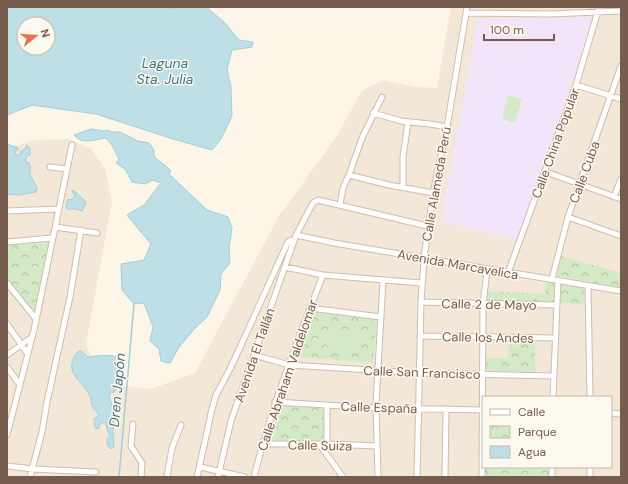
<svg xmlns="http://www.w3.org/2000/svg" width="628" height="484" font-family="'DM Sans',sans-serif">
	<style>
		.residential { fill: #f3e7d7; fill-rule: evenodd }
		.education { fill: #f2e5f9 }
		.park { fill: url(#park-crowns) }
		.pitch { fill: #d4eac7 }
		.water { fill: #bddfe5; stroke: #a3ced7; fill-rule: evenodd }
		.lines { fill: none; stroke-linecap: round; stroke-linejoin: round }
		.stream { stroke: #a3ced7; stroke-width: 1.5 }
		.minor-casing { stroke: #cebdaf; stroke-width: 7 }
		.minor { stroke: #fff; stroke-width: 5 }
		.labels { text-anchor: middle; stroke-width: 3; stroke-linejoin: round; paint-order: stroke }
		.street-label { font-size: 13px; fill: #765c4d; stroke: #fef9ef }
		.water-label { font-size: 14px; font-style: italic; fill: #437681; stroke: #fef9ef }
	</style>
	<defs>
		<pattern id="park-crowns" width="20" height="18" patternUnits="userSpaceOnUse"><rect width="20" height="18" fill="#d4eac7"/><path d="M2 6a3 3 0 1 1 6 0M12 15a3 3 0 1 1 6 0" fill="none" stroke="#b1c1a4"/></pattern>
	</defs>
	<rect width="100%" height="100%" fill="#fcf5e8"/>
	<path class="residential" d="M451,7H621V477H7V148L35,140L69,139L91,149L105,169L112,201L86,344L97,373L106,384L151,389L195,373L279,216L335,139L362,91L383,80L415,87L437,88ZM483,397H611V467H483Z"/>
	<path class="education" d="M594,17L574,79L569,83L571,88L517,240L441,221L478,19Z"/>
	<path class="park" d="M51,240L35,316L7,280V243Z
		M561,256L621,273V288L556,275Z
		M546,282L555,283L554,302L486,301L487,291L545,294Z
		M561,284L584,288V304L560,303Z
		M313,312L377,319L373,363L300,357Z
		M509,341L535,342V372L486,370V358H508Z
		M277,403L326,406L325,442L264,443Z
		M485,467H550V477H485Z"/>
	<path class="pitch" d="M508,95L522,99L515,123L502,119Z
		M329,328L360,332L358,350L327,347Z"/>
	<path class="water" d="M7,7H168L170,9L177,7H206L224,22L239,40L253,42L252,47L232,50L227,69L231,87L232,116L221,139L212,150L173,139L96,114L32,105L7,115ZM24,24H48V48H24Z
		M91,129L104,131L107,130L111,132H120L138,141L149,143L154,150V157L166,166L171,171L169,174L207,210L228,217L232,228L229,248L230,263L221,274L220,290L207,317L196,327L179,347L170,363L161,361L159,349L150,341L153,327L144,303L134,304L122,290L121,264L144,260L151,244L127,215L144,205L161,183L153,180L145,184L132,182L125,169L116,163L119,159L112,145L106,138C94,139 84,146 74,135Z
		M7,144L18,148V150L15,151L16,155H20L21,151L25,149L27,145L30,148V155L27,156L25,162L29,163L30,166V174L37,188L36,192L19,195L7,194Z
		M73,190L86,202L82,211L76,209H67L66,206L68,199L71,200L75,196L72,191Z
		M79,351H81L88,357C97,356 113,353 119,359C120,367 120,372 117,379C116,382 118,386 117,389L114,392L110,393L109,396L114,412L113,434L114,446L111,449L107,445V439L110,435L107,430L106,423L104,422L99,425V429L95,428L94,419L99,415C97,411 94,409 92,405C91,402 91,398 90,396C83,381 60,371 79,351Z"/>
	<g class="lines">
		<path class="stream" d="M119,477L134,304"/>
		<g class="minor-casing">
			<path id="minor" d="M467,13L550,14L621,11
				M576,85L621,99
				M373,113L401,121L430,124L447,127
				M50,167L67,169
				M546,172L621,199
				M349,175L389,185L433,193
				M403,187V157L408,122
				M614,197L621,179
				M340,205L343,188L349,175L362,138L382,97
				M7,211L58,209
				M568,217L621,236
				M55,227L97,233
				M296,235L334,243L621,291
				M7,242L52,238
				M285,267L323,275L421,283
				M508,273L576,85L598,11
				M552,279L568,217L621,66
				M7,283L36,319
				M588,286L590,397
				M421,302L556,305
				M310,308L381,317
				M7,324L27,353
				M420,336L555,338
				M7,355L32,337
				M254,355L289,365L419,373L554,376
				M7,367L20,385
				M553,397L558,280
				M275,402L377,408L483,410
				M611,413L621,414
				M133,424L131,446L142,463L141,477
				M7,435L34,330L72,145
				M262,444H327L377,446
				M319,444L343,477
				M327,444V405
				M7,466L33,469L96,472
				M200,467L245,477
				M590,467V477
				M30,477L42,432L47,402L70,297L81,230
				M167,477L172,448L181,425
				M197,477L212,409L216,395L231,367L288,242L291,240H294
				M218,477L231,421L296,235L313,203L318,200L427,226
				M254,477C271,408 297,341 323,275
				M378,477L376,404L383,280
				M417,477L421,302L424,258L433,193L447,127L467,7
				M445,477L446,409
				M482,477L483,304L487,270
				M552,477V467"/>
		</g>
		<use href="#minor" class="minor"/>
	</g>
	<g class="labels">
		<g class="street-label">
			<text transform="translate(555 143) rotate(-70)" y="5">Calle China Popular</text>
			<text transform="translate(584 172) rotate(-70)" y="5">Calle Cuba</text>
			<text transform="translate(436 184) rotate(-80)" y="5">Calle Alameda Perú</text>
			<text transform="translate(458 264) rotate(10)" y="5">Avenida Marcavelica</text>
			<text transform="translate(489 304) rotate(1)" y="5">Calle 2 de Mayo</text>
			<text transform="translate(488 337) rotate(1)" y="5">Calle los Andes</text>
			<text transform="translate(254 355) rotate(-71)" y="5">Avenida El Tallán</text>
			<text transform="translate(422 372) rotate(2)" y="5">Calle San Francisco</text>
			<text transform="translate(287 375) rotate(-71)" y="5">Calle Abraham Valdelomar</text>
			<text transform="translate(379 407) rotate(2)" y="5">Calle España</text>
			<text transform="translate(320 445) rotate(1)" y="5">Calle Suiza</text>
		</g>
		<g class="water-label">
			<text x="165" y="68">Laguna<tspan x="165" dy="16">Sta. Julia</tspan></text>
			<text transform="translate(117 390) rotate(-85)" y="5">Dren Japón</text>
		</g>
	</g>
	<rect width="628" height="484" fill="none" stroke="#765c4d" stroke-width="16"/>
	<rect x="482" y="396" width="130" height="72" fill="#fef9ef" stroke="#c8baae"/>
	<rect x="490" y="409" width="20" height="6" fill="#ffffff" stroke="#c8baae"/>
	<text x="518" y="416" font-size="12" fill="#765c4d">Calle</text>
	<rect x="490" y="426" width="20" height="12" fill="url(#park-crowns)" stroke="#c8baae"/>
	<text x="518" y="436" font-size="12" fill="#765c4d">Parque</text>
	<rect x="490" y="446" width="20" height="12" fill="#bddfe5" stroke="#c8baae"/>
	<text x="518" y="456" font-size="12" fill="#765c4d">Agua</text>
	<g transform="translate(36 36) rotate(73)"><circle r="19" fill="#fef9ef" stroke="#c8baae"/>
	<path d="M0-3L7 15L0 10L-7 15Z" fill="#e27552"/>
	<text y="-6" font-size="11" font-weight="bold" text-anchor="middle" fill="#765c4d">N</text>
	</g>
	<path d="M484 34v6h70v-6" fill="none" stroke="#765c4d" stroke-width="2"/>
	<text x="490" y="34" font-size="12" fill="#765c4d" stroke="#fef9ef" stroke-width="3" paint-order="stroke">100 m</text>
</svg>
